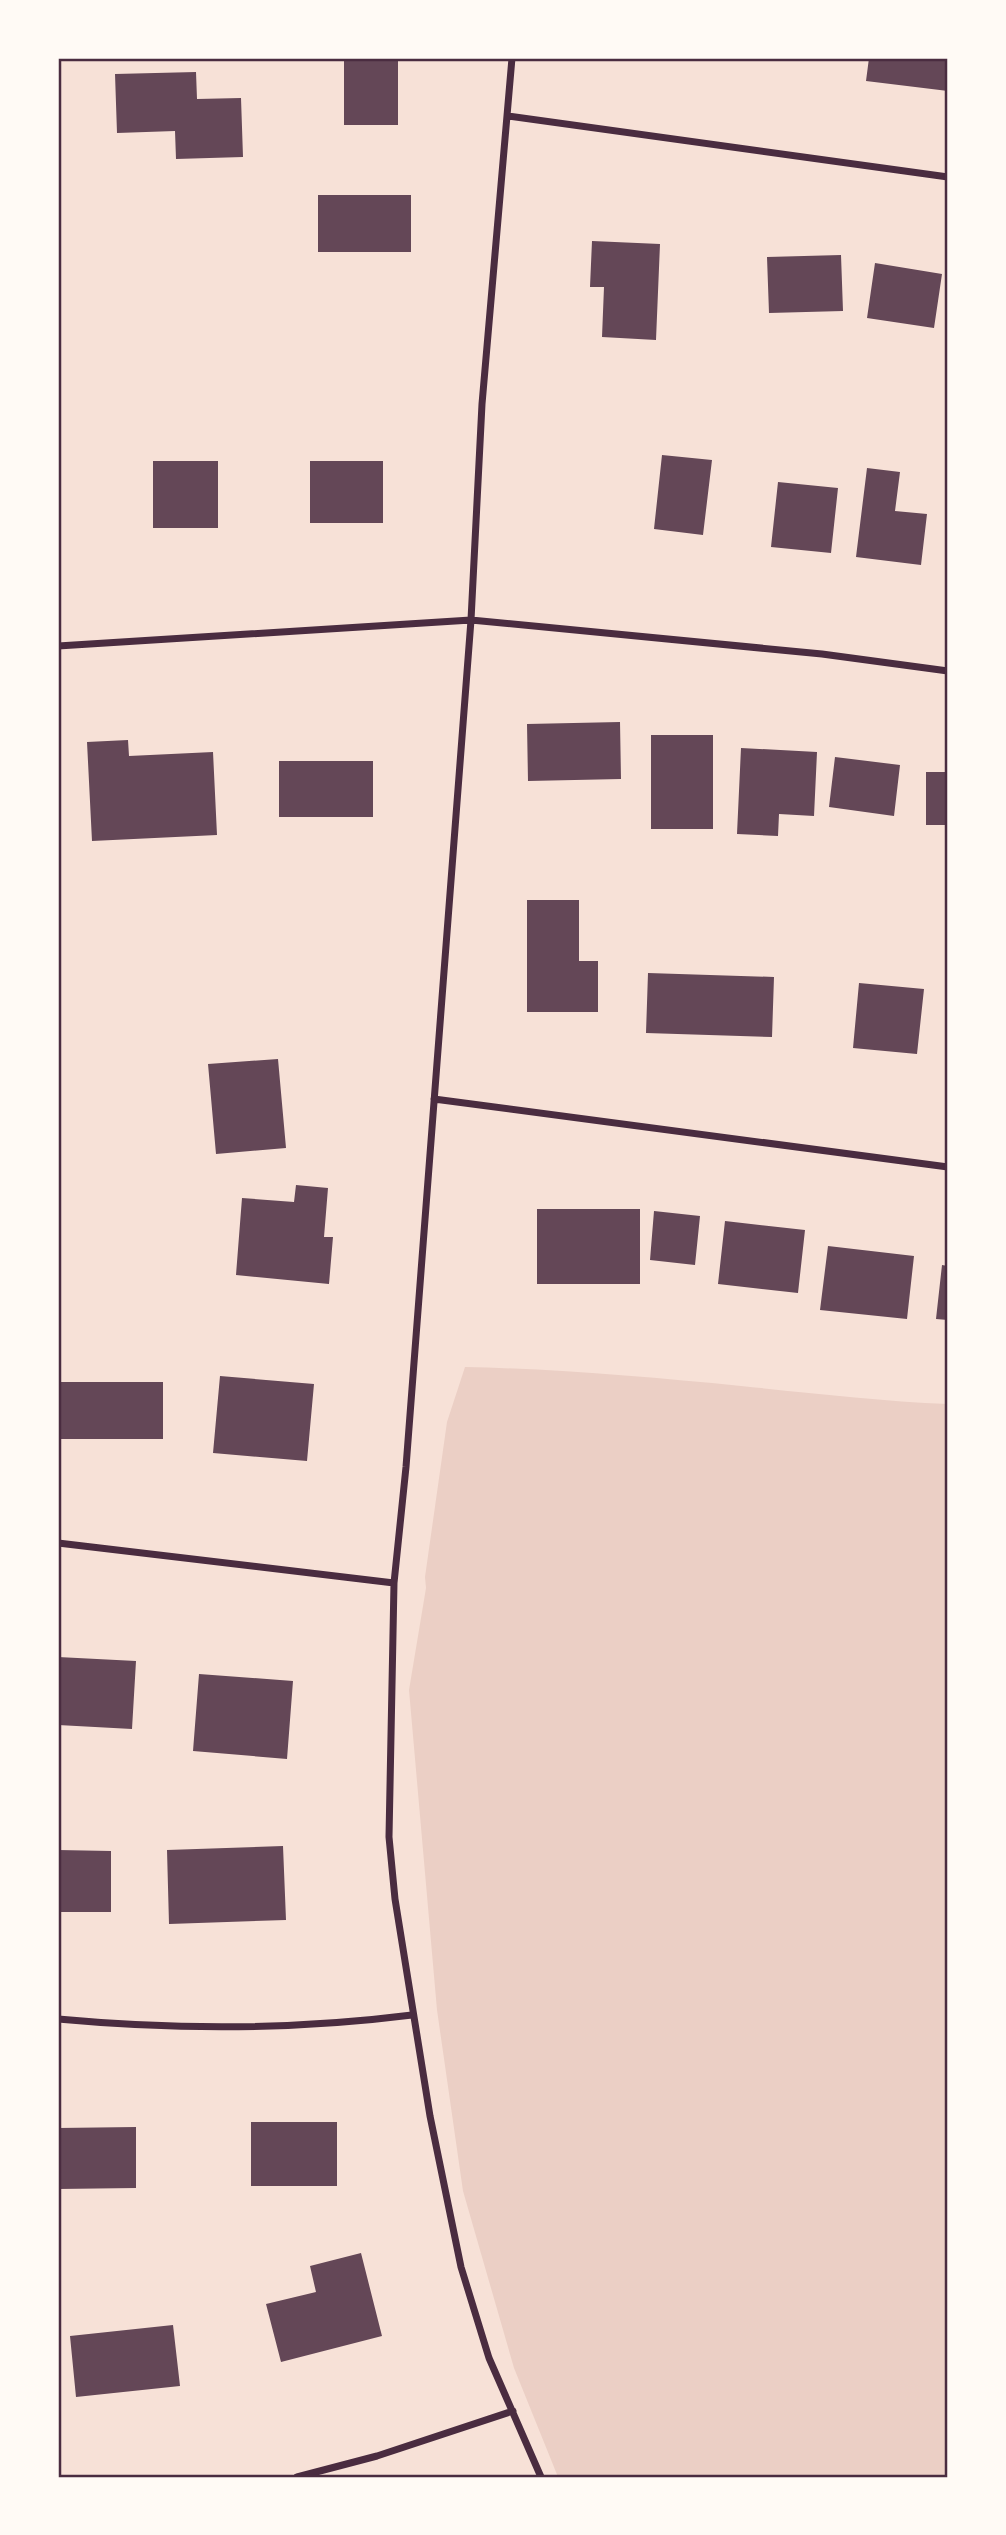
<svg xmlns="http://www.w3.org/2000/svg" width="1006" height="2535" font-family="'Open Sans',sans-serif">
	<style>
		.green { fill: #ebcfc5 }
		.building { fill: #644757 }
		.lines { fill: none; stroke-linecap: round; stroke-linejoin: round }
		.minor { stroke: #4a2c40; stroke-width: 7 }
		.neatline { fill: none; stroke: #4a2c40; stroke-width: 2.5 }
	</style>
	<rect width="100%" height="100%" fill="#f7e1d7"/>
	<path class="green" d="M465,1367C557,1369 650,1377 741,1386C810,1393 879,1401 948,1404V2477H558L514,2368L463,2191L437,2010L409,1690L426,1588L425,1577L447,1422Z"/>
	<path class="building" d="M344,58H398V125H344Z
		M869,58H948V91L866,81Z
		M196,72L197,99L241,98L243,157L176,159L175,131L117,133L115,74Z
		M318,195H411V252H318Z
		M592,241L660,244L656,340L602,337L604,287H590Z
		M841,255L843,311L769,313L767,257Z
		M875,263L942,274L934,328L867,318Z
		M662,455L712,460L703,535L654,529Z
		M153,461H218V528H153Z
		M310,461H383V523H310Z
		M867,468L900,472L895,511L927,514L921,565L856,557Z
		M778,482L838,488L831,553L771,547Z
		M620,722L621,779L528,781L527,724Z
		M651,735H713V829H651Z
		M128,740L129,756L213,752L217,835L92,841L87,742Z
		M741,748L817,752L814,816L779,814L778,836L737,834Z
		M835,757L900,765L894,816L829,807Z
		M279,761H373V817H279Z
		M926,772H948V825H926Z
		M527,900H579V961H598V1012H527Z
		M648,973L774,977L772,1037L646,1033Z
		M859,983L924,989L917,1054L853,1048Z
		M278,1059L286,1148L216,1154L208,1064Z
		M296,1185L328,1188L324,1237H333L329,1284L236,1275L242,1198L294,1202Z
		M537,1209H640V1284H537Z
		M654,1211L700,1216L695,1265L650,1260Z
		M725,1221L805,1230L798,1293L718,1284Z
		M828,1246L914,1256L907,1319L820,1310Z
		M942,1265L948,1266V1320L936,1319Z
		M220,1376L314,1384L307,1461L213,1453Z
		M58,1382H163V1439H58Z
		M58,1657L136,1661L132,1729L58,1725Z
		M199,1674L293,1681L287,1759L193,1751Z
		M283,1846L286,1920L169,1924L167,1850Z
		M58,1850L111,1851V1912H58Z
		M251,2122H337V2186H251Z
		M136,2127V2188L58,2189V2128Z
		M361,2253L382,2336L281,2362L266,2304L316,2292L310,2266Z
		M173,2325L180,2386L76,2397L70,2336Z"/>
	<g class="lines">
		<path class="minor" d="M512,58L482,404L471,620L406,1467L394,1583L389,1837L395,1899L430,2116L461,2267L489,2358L541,2477
			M508,116L948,177
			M58,646L471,620L822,654L948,671
			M434,1099L948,1167
			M58,1543L394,1583
			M58,2019C176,2030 294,2030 412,2015
			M297,2477L377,2456L513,2411"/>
	</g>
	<rect width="1006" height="2535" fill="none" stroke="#fffaf5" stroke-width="119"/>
	<rect x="60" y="60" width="886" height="2416" class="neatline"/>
</svg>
